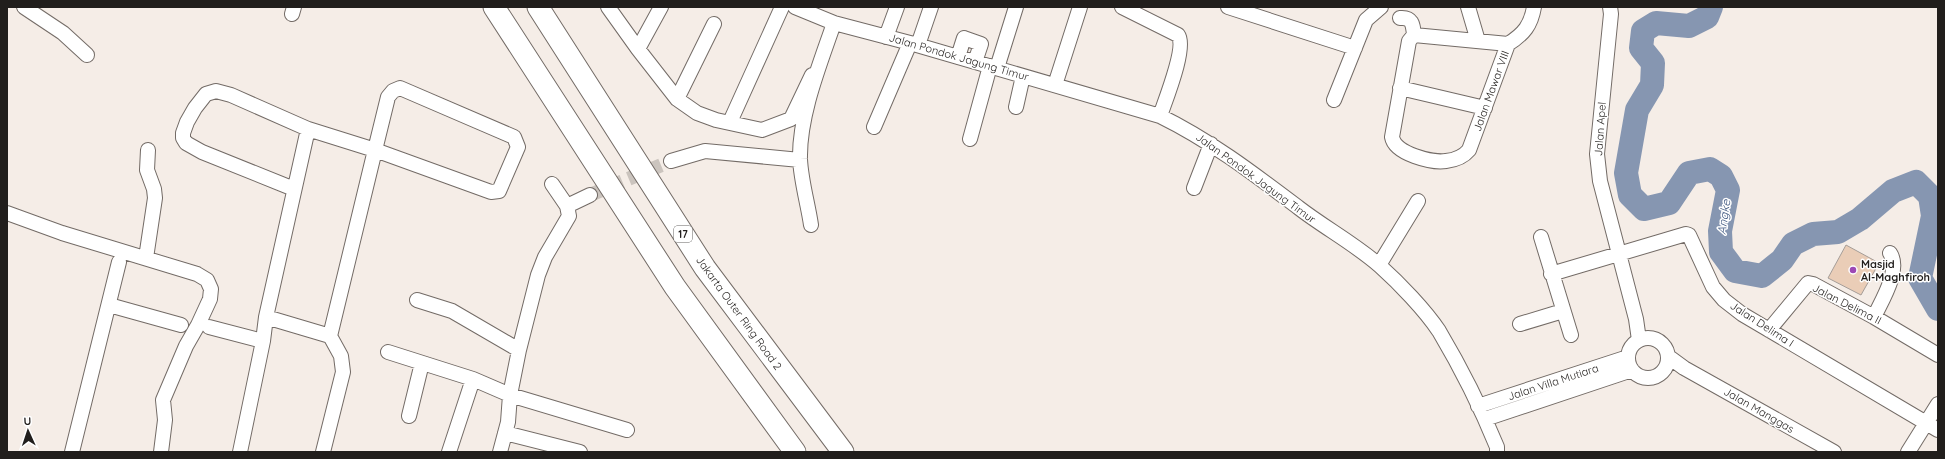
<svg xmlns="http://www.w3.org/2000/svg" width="1945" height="459" font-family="Quicksand,sans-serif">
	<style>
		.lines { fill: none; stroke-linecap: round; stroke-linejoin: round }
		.river { stroke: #8696b1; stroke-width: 24 }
		.building { fill: #eacdb7; stroke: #a59d98 }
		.minor-tunnel { stroke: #cbc4be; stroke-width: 14; stroke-dasharray: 14 7; stroke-linecap: butt }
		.minor-casing { stroke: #736b66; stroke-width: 16 }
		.highway-casing { stroke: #736b66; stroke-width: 23 }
		.minor { stroke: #fff; stroke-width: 14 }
		.highway { stroke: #fff; stroke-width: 21 }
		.poi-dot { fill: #9d48b5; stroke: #fff; stroke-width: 1.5 }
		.labels { text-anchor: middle; stroke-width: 3; stroke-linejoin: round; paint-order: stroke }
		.shield { fill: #fff; stroke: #646260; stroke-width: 1 }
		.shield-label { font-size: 10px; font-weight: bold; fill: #211e1c }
		.street-label { font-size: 11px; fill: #211e1c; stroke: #fff }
		.poi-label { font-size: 11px; font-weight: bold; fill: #211e1c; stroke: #fff; text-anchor: start }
		.water-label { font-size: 12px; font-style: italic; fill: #3e567f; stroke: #fff }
	</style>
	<rect width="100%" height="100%" fill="#f5ede7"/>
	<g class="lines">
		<path class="river" d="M1711,7L1707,17L1689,26L1656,23L1643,31L1641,48L1653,63L1652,85L1637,110L1626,173L1630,195L1644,209L1669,203L1689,173L1710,169L1721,176L1728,190L1720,231L1721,252L1735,271L1762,276L1782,260L1793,244L1813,234L1838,232L1860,219L1893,191L1916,182L1930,196L1933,216L1920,278L1938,309"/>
	</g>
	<path class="building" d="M1846,245L1879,263L1861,295L1828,278Z"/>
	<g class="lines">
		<path class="minor-tunnel" d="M590,195L671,161"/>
		<g class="minor-casing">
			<path id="minor" d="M24,7L63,33L87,55
				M608,7L638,49L677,99L697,113L716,120L762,130L791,119L812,75
				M795,7L834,23L910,43L1160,116C1211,141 1254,174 1299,208C1325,228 1355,244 1380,266C1399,283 1425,310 1439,331C1461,368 1481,408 1497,447V452
				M1122,7L1178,35C1187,47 1165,101 1160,116
				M1228,7L1355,48
				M1468,7L1478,41
				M1610,7L1611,14L1597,154L1600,181L1636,319L1639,340
				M292,14L294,7
				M1400,18C1412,17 1413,24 1414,35
				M1414,35L1508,44L1469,150C1464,156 1455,160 1446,161C1432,163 1395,154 1392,137L1409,41Z
				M886,37L897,7
				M1508,44C1524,34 1531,25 1534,7
				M918,45L931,7
				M638,49L661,7
				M958,57L964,38L981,44L975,62
				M997,68L1016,7
				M1055,85L1080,7
				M400,88L514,137L518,147L499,191L491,192L375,150L388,97L393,91Z
				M1400,88L1485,108
				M677,99L714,24
				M1334,100L1366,20L1381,7
				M1016,107L1023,76
				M730,122L782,7
				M874,127L910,43
				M970,139L990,66
				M671,161L705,151L800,160
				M1194,188L1211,144
				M294,189L202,152L186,143L183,138V133L187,122L195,108L206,94L216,91L231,95L308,129L375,150L330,336L341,356L343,372L323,452
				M567,206L590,195
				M7,213L62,233L197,274L207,280L211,289L210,299L198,325L186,346L163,400L165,420L161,452
				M811,225C808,204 801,181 800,159C799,115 820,64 834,23
				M1541,237L1571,335
				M146,258L155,198L154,189L147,170L148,150
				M1379,265L1418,201
				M1551,274L1686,234L1689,235L1713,287L1724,300L1742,314L1938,430
				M417,300L452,311L519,350
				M109,305L181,325
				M266,317L330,336
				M1874,317C1882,300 1901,270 1890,253
				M1520,324L1563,311
				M209,327L263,341
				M1769,330L1808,283L1813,284L1874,317L1938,355
				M1628 358a20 20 0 1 1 40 0a20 20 0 1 1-40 0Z
				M388,352L473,379L510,395L627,430
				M1669,357L1684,368L1834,452
				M1478,406L1628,357
				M409,416L422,363
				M1485,419L1632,370
				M505,433L580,452
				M72,452L119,262
				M240,452L263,341L266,317L308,129
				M449,452L473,379
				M500,452L508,422L510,395L519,350L538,275L545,257L569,216L567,206L552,184
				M1908,452L1938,404"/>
		</g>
		<g class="highway-casing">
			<path id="highway" d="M494,7L675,287L795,452
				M538,7L705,268L843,452"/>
		</g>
		<use href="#minor" class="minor"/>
		<use href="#highway" class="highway"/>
	</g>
	<circle class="poi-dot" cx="1853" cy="270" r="4"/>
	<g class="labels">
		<rect class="shield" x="674" y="226" width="18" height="16" rx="3"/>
		<g class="shield-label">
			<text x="683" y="238">17</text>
		</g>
		<g class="street-label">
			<text transform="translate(959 57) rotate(16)" y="4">Jalan Pondok Jagung Timur</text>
			<text transform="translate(1491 91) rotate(-70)" y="4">Jalan Mawar VIII</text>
			<text transform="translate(1600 129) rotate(-86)" y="4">Jalan Apel</text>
			<text transform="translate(1256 178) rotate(36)" y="4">Jalan Pondok Jagung Timur</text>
			<text transform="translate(1847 304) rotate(27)" y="4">Jalan Delima II</text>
			<text transform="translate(739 313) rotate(54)" y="4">Jakarta Outer Ring Road 2</text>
			<text transform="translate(1762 324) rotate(33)" y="4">Jalan Delima I</text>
			<text transform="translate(1553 382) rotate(-18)" y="4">Jalan Villa Mutiara</text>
			<text transform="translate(1759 410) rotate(30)" y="4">Jalan Manggas</text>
		</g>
		<g class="poi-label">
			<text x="1861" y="268">Masjid<tspan x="1861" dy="13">Al-Maghfiroh</tspan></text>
		</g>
		<g class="water-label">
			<text transform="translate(1724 217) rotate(-82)" y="4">Angke</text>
		</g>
	</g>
	<rect width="1945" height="459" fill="none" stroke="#211e1c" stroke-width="16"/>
	<g transform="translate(28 431) rotate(357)" stroke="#ffffff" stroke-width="3" paint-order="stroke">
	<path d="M0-3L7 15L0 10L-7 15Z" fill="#211e1c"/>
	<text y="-6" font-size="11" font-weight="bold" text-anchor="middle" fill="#211e1c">U</text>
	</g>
</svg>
